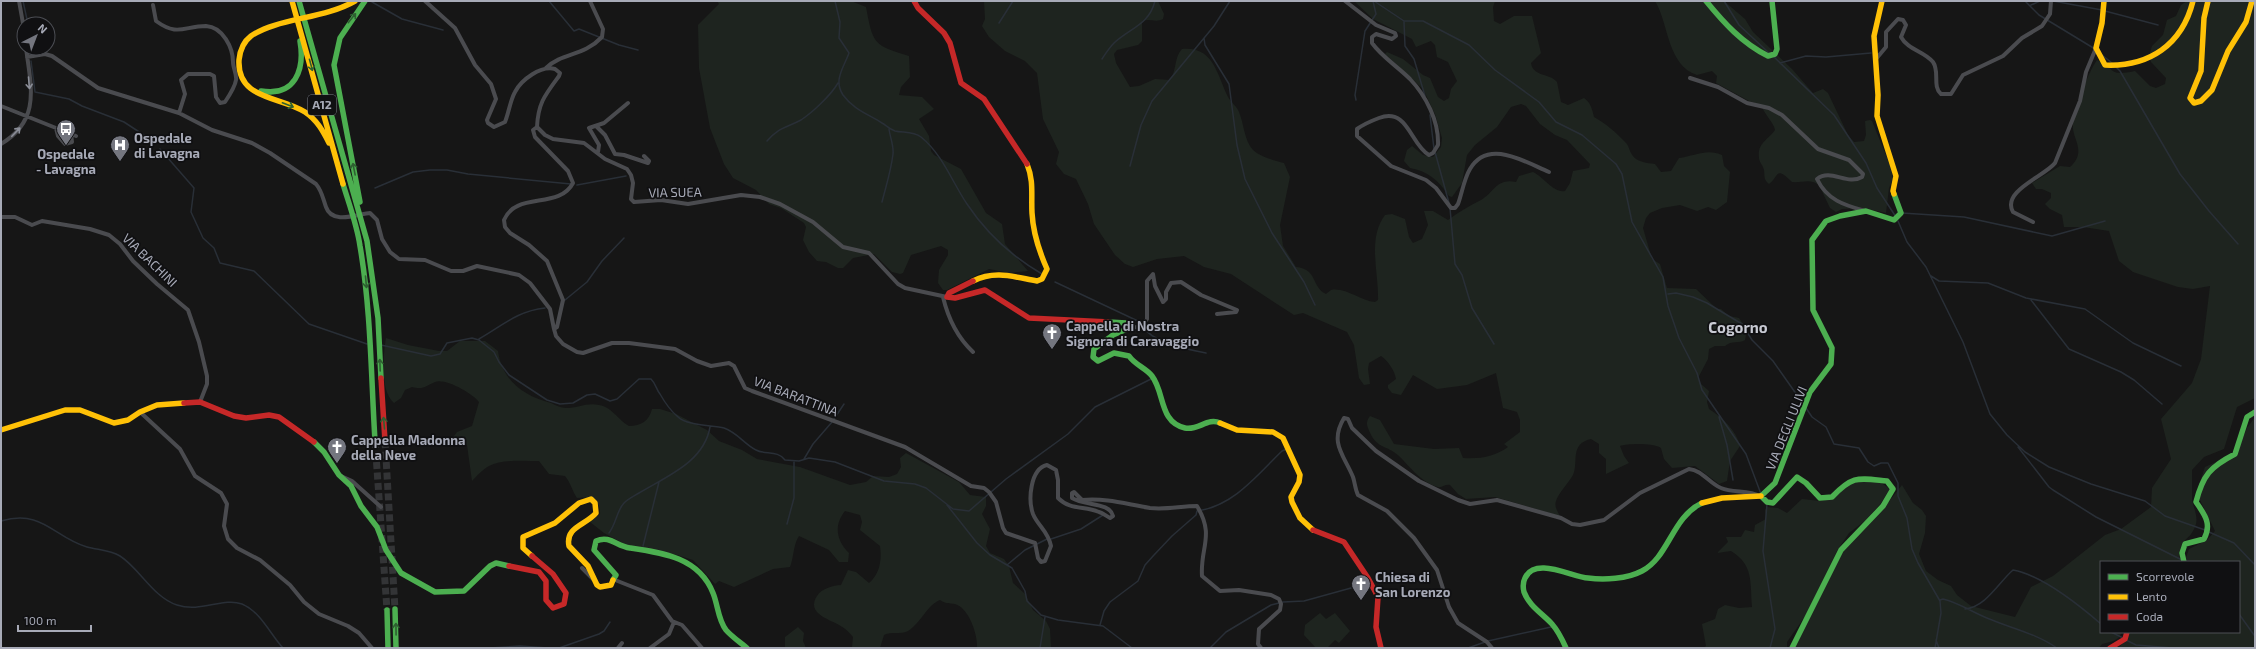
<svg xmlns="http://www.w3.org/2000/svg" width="2256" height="649" font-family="'Exo 2',sans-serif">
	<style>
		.green { fill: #1e241f }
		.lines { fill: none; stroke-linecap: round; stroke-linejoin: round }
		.stream { stroke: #292f37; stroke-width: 1.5 }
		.highway-tunnel { stroke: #333436; stroke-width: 7; stroke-dasharray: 7 3.5; stroke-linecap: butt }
		.street { stroke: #4a4b4f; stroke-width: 4 }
		.fast { stroke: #4caf50; stroke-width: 5.5 }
		.slow { stroke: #ffc107; stroke-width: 5.5 }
		.jam { stroke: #c62828; stroke-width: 5.5 }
		.oneway { stroke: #2e6031 }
		.oneway2 { stroke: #8b8e98 }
		.labels { text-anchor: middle; stroke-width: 3.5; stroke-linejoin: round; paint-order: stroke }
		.shield { fill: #101012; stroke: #7a7c86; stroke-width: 1 }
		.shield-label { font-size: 12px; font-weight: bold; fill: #a7aab7 }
		.poi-label { font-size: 13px; font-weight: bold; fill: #a7aab7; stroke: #101012; text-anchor: start }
		.street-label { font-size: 13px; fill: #a7aab7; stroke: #101012 }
		.quarter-label { font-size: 15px; font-weight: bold; fill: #c8cad3; stroke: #101012 }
	</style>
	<rect width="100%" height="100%" fill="#161616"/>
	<path class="green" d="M717,1H851L866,7C873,44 873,45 909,56L910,77L901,87L899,95L922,97L934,109L919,119L929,136L931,151L934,155L961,169L986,213L1002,224L1005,244L1028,271L1010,273L989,269L947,290H943L938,283L939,270L948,255V250L941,246L911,255L903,273L900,274L892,272L874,254L853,258L843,268H838L826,262L817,261L809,252L803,240L806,227L804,223L781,208L769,204L756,190L733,178L724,164L710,128L699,68L698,25L719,4Z
		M984,1H1158L1164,14L1163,19C1156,23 1149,18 1142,21V41L1138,45L1117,50L1114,54L1116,63L1130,87L1139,86L1155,79L1170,80C1177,70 1174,57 1182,49C1214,46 1217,75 1228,97C1231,103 1237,106 1239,112C1244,124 1244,140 1253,150C1260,157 1274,160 1284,163L1290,177L1280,225L1283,246L1296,267C1318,269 1311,287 1326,294L1331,290C1346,287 1360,301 1375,302L1378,300C1379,273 1367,239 1385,215L1392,214L1405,219L1409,237L1413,243L1422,239L1428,225L1424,211H1433L1448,220C1459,212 1469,206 1481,200C1494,193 1496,178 1516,182L1519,176L1533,172C1544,177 1553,193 1565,191L1570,183L1573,171L1589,168L1590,164L1567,140L1555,135L1540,124L1526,106L1521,104L1511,107L1497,127L1475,145L1467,155L1462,183L1452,197L1449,196C1439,181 1428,171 1410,168L1404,161L1407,150L1412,146L1423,155L1433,157L1441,147L1442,138L1435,114L1423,89L1385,54L1387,52L1403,59L1423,75L1430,78L1438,97L1444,101L1449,98L1451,89L1457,81L1448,62L1437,57L1435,45L1431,41L1416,47L1412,39L1373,19L1354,1H1495L1493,7L1494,21L1500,24L1514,16H1532L1541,53L1531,63C1533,77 1550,73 1557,82L1561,102L1568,105L1584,98C1591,103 1592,109 1594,117C1608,125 1614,131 1625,142C1628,144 1629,149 1631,153C1635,162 1647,163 1655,164L1661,172L1671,171L1679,158C1694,156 1708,148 1722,155L1724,166L1730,172L1727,202L1716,210L1708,207L1697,211L1680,205L1662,208L1650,213L1646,218L1643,228L1652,259L1660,264L1667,288L1696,289L1717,309H1721L1729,316L1739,318L1747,330L1745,340C1739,344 1732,340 1725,346H1715L1709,349L1708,359L1698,378L1701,384L1709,391L1707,402L1709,409C1723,418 1736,430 1740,446L1730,461L1727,481L1719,484L1695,466L1672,468L1664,459L1661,448C1655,443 1628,443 1620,446L1624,456L1629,463L1606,474V459L1599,453V444L1591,439C1569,444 1579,462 1573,475C1568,484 1559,492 1556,501C1554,507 1558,512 1560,516L1495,497L1466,499L1458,494L1450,485C1445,484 1442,488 1438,487C1422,483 1410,467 1399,456C1386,444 1376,450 1368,428C1366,423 1367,420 1370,416L1380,420L1394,444L1434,449L1459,448L1463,458C1480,459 1494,457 1508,447L1504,444L1520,432V420L1517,412L1503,408L1496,373L1467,385L1437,389L1413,375L1401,395L1392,393L1388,388V385L1396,379C1395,371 1388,361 1381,356L1369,363L1368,369L1370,384L1364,385L1359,378L1354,345L1347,332L1303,313L1294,315L1231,274L1204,267L1184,256L1157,259L1133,267L1125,264L1115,255L1094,224L1088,204L1076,179L1064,174L1056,164L1059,152L1043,119L1037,73L1025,61L1005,51L989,37L982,26L985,19Z
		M1655,1H1724L1745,19L1753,32L1792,69L1813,93L1823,89L1828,93L1848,135L1854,142L1864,141L1866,135L1865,121L1870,120L1872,121L1892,170L1893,179L1889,188L1886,213L1863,208L1842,209L1836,212L1830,208L1819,185C1810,178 1802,183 1792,182C1775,165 1779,177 1769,184C1763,179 1765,176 1764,170C1763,165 1759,162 1759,158C1757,143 1768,140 1775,130C1774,123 1765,115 1761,105L1749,101L1716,83L1717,76L1712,71L1697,75C1667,65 1669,24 1655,1Z
		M2187,1H2255V398L2237,407L2224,449L2204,457L2192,470C2192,480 2192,489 2192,499C2193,507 2198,515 2196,524C2190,544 2178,535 2180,562H2101V632H2122C2119,641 2110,642 2102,644L2099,648H1795L1842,551L1887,504L1902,485L1913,503L1922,510L1926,516L1925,533L1919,554L1926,571L1938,580L1951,586L1957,595L1971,606L2015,617L2031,587L2053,576L2105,535L2121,529L2151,507L2152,488L2171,459L2161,419L2192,383L2201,359L2210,286L2193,289L2178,287L2133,272L2119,261L2109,231L2083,227H2064L2062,215L2050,209L2045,204L2051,198V193L2042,189H2036L2032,183L2060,166L2070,167C2088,151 2071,138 2073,124C2076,105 2086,77 2097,60C2117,68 2106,77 2135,71L2150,86L2156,88L2165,84L2166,78L2151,62L2149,56L2152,46L2163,35L2167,20L2176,16L2181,5Z
		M386,338L408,345L439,351H447L460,341H485L498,351C502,380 523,396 551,403C555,405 561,408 566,408C577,408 588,402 599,405C612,407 618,420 629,426C641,426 649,421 652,409H660L676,414L707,430L719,441L742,450L757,459L800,467L850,485L866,482L873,476L889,477L897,474L901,467L900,458L906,453L959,482L970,495L986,497V506L982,514L990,529L986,546L990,553L1004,559L1009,566L1013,583L1025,594L1033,610L1046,621L1050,629L1051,648H977C978,635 969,608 955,604C949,603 946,604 940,600C927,605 921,623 908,631C900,635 892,631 884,635L880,648H852L853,637C849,632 845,628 839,625C828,619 806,613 817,596C821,589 833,585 841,585L848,570L856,572L869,583C880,574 882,559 880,546L860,530L862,522L860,515L845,511C833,526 837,541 849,553L848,562H839L829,550L799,536C793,545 794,557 790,567L773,569L734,587L719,581L715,584L693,560L677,555L626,545L604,533L590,522L600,514C601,499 589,496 577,498C572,491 571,483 565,476L549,474L539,461C524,461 503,459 489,466C483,469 477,476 472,481L467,445L448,444L457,432L472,426L479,402C473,394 446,378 435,382C425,386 424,390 412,387L405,390L401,398L394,403C380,392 383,355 386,338Z
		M2255,417V648H2118L2123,643L2129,632H2239V562H2188L2186,558L2189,549L2207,540L2215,531L2200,500L2198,488L2205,467L2220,460L2234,458L2247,428Z
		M1862,479L1880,482L1890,489L1881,503L1866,520L1849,533L1837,551L1806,615L1787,642V648H1703L1706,646L1702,624L1715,619L1718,609L1725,605L1739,608L1752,607C1750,583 1754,565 1731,551L1717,553L1728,542L1726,537H1741L1745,530L1754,532L1755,525L1766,519L1765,510L1767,507L1778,508L1787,513L1802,499L1820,501L1830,499L1847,484Z
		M1320,613L1326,619L1335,613L1350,631L1339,643L1335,640L1327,648L1315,647L1304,635L1305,625Z
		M798,627L804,633L803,641L806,648H785V637Z"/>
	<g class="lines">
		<path class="stream" d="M23,1L28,24
			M549,1L574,31L579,29L619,45L638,50
			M835,1L840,22L839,38L849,53C844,67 833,80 843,95C854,110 868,114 882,123C887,126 889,129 895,131C903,133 913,131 921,137C943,155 952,182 967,204C987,234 1011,256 1042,274
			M1374,1L1404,21H1423L1469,45L1495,70L1539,102L1556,122L1582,135L1616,164L1622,174L1632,222L1663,277L1668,306L1679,338L1697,373L1702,390L1746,454L1761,494
			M1724,1L1739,25L1769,53
			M2025,1L2039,15L2095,49
			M2053,1L2102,10
			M372,2L402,19L443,30
			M2031,5L2040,1
			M2105,11L2158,25
			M1404,22L1405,46L1414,59L1425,96
			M999,23L1013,1
			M1204,38L1205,45L1229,84L1237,145L1245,179L1272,233L1304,282L1315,305
			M30,48V52
			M2102,55L2112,63
			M1774,57L1834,115L1866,163L1877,188L1896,217
			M1102,59C1106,53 1109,48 1114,43C1130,28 1149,25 1155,1
			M31,61L35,92L69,99L82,106L124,122L156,143
			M1780,63L1806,56L1826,57L1871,53
			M2116,67L2120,71L2180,174L2209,211L2238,244
			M1356,100L1355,95L1365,31L1376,14L1373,1
			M1430,115L1434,149
			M767,141C779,127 786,128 801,120C813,112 831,95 838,83
			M160,149L194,188L191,212L203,238L214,248L220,263L254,271L309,324L367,344
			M1435,152L1449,203
			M1130,166L1141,125L1152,101L1214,26L1230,1
			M577,185L626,176
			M375,188L413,172L430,170H447L468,174L571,184
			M882,202C886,186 891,171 893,154C894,146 890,137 889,129
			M1450,208L1455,264L1462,275L1472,308L1494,344
			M1902,213L1964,217L2052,236L2105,221
			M1898,221L1907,242L1926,267L1963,342L1990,414L2007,435L2025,452L2049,467L2091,484L2145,501L2165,516L2205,530
			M1931,276L1939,281L1988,283L2026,298L2085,309L2133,343L2181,366
			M1055,282L1140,322
			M1668,294L1676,293L1693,297L1707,303L1742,324L1752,340L1773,361L1804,405
			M565,300L587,282L602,261L624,238
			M2031,300L2069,349L2121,372L2134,380L2162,404
			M1144,328C1153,342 1190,350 1206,353
			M479,339C502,326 517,311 545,308
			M381,345L431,356L440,354L447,343L472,338L479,340L494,352L499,362L509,375L547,400L560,404L573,403L587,395L595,394L610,401L617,399L639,379H651C656,384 656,389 660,394C664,401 671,411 677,416C686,426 712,425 724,428C738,433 744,444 756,450C765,455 778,450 785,460L799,461L809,458L835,462L884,481L915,484L926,488L953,509L969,511L1006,479L1068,434L1095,407L1151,379
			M1806,408L1812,417L1826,427L1834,444L1859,448L1868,462L1874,466L1881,463H1888L1898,483V496L1907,518L1912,549L1918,563L1940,601L1941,613L1935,648
			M1719,417L1727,445L1733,480
			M834,419L844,404
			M2018,447L2049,487L2053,490L2096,517L2182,560
			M804,459L813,444L832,422
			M1767,504L1763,551L1775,629L1770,648
			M947,505L977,543L990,555L1012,568L1025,591L1027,601L1041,615L1058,620L1103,626L1132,648
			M1,521C43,509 53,537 87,547C98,550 110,550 120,556C140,569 153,597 177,605C201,613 223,597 242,604C261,612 270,634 283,648
			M787,524L794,498V461
			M2209,532L2234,543L2255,565
			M609,533C616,524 617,510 624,503C628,499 634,496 639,493C667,476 704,462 710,427
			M1051,539L1081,529L1103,515
			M643,546L659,482
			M1007,565L1025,550L1047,539
			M1940,600L1943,599C1960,603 1975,614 1992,620C2014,629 2037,634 2057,648
			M1965,609C1986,607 1999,582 2013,570C2041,575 2079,605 2101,624
			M2239,614L2254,635
			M1100,625L1104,611L1110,602L1138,581L1145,565L1154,555L1172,536L1196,515L1197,511C1234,506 1258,474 1282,451L1287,449
			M2111,632L2123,638
			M1936,640L1939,648
			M2126,640L2136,645L2173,648
			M1488,641L1551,627
			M489,648L520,646L548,648
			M559,648L599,634L604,631L610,622
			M1040,648L1045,617
			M1210,648L1226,632L1271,605L1283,602L1304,601L1351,588
			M1468,648L1485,642"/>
		<path class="highway-tunnel" d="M375,441L387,610
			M385,441L395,609"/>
		<path class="street" d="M19,1L24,29
			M425,1L455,28L475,65L491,84L496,99L487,120L488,123L494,127L505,122C509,112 510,101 515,92C521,80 541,65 555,69L560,73L559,76C545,95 538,103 537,127L545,135L553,139L584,143L605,159L627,169L631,175L633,183L631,199L634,202L661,200L688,204L741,195L760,197L780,204L813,222L843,247L869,253L898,284L905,288L947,297
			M1345,1L1376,25L1395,33L1396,36L1392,39L1376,34L1372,37V43C1382,57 1397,66 1410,79C1426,96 1439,121 1438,145L1433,153L1429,155C1410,144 1408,107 1379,118C1371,121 1364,124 1357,129V136L1391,166L1426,180L1436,188L1451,208H1455L1458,204C1462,193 1464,179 1470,169C1488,138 1525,162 1549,172
			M153,5L156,21C178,37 184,26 206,26C223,27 233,48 233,62C233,68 237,75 236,80C235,87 229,96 225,102L220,103L216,97L214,76L210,74H188L181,80L185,94L179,113
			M27,57L45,54L52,56L98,88L179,113L212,130L252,143L270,153L316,184C322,191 323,199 326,207C332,225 358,214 370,213L377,220L382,239L390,252L399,259L425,260L451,271H463L477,266L519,275L530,283L550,309L554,329L557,327L563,300L547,261L529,245L510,233L505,227L504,220C516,191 559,210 573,183L568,171L535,137L533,130L537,127
			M1876,59L1886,47V32L1898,19L1903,20L1906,25L1901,37C1908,50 1924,51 1933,62C1940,72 1932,86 1941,94H1951L1963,75L2003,56L2022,38L2042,26L2050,14L2051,1
			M546,68C563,52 583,57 602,37L603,29L590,1
			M1690,78L1718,87L1747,103L1769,108L1782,115L1818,149L1849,160L1863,174L1862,177C1847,186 1831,168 1817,179C1827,200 1844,205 1865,211
			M1,106L76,136
			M596,126L605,135L615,154L624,155L648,163L649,161L644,156
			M56,128L58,136L65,144L72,142L71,134
			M1,144C41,120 31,87 26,48
			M598,152L599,145L589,128L604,123L628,103
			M1,217H15L32,225L42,221L90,229L109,235L120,244L133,261L157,284L188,310L199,342L207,376V384L200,402
			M2033,222L2013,212C2001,191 2045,176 2055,163L2080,101L2086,72L2096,48
			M943,297C948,318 957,337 973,352
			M1128,326C1137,329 1141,327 1147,319V281L1153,274L1155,286L1163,302L1166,299V292L1171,283L1181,282L1201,295L1237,310L1236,312L1217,314
			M554,329L556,336L563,344L577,352L583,353L612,343H629L675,349L697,361L711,366L729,363L734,366L745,388L752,391L905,447L971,486L984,488L989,492L996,502L1003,528L1006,533L1035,543L1038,558L1041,562L1045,561L1051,546C1048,531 1038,526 1033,514C1028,500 1030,469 1047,465L1056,470L1058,480V498C1070,510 1084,506 1099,512C1103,513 1106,516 1110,518L1113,516C1110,502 1085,506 1072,498V493L1074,492L1082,500C1108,498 1125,504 1150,508C1166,510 1181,506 1197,506C1215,536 1200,547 1202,576L1220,591L1239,590L1271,595L1279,599L1281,604L1280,610L1259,629L1258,644L1261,648
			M140,412L180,449L195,476L221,493L227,504L224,526L228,539L237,548L260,560L290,585L304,602L319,614L348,626L359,633L372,648
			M341,476L352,481L381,507
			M582,568L593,579
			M615,580L653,595L672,621L682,625L702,648
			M618,648L622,643
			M650,648L669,634L674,622
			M1492,648L1487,642L1458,623L1449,607L1437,570L1414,538L1387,511L1358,495C1355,489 1355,483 1353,477C1344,455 1329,443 1344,418L1348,419L1352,428L1376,451L1419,481L1458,500L1470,504L1497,500L1561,518L1572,524L1580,525L1604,520L1640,493L1689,469C1702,470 1709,483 1721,488C1733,493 1748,490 1760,496"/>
		<path class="fast" d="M299,1L367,241L378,318L381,378
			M1706,1C1724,23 1742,43 1768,56L1775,54L1777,49L1772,1
			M261,91C295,97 305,70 300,41
			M343,184C349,204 357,225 360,246C371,310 371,376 375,441
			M360,202L334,65L340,38L365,1
			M1109,322L1126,323L1128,326L1127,329L1113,335L1094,349L1093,357L1098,361L1114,353L1129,356C1135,365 1146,368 1152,376C1165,393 1159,422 1185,428C1198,431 1208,417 1220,423
			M314,442L324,452L339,475L351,486L361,506L377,527L386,550L401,573L435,592L464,591L490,566L496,563L509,566
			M1761,496L1775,483L1810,392L1831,364L1832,348L1813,310L1812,240L1826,221L1840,216L1866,211L1894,220L1901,213L1894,194
			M1761,496L1767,502L1773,503L1797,477L1806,483L1820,498L1832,497C1853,475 1858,478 1887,481L1893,489L1883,506L1841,550L1792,648
			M2184,562L2182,553L2185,544L2204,539C2212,524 2205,515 2196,502C2203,475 2210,467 2235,454L2247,417L2255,412
			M613,580L616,575L594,550L596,541C610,535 616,546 630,548C664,553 699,558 713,593C718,605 718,620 726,630C732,637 740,642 747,648
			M395,609L396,648
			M387,610L388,648
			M1566,648C1562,639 1559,632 1552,624C1543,614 1529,606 1524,592C1523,588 1523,582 1525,578C1535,556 1572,577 1588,578C1604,580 1627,579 1642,571C1669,557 1672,517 1702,503"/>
		<path class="slow" d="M292,1L343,184
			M1882,1L1874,36L1878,95L1877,116L1896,176L1893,191L1894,194
			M2104,1L2102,23L2096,48L2105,65C2149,67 2182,45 2193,1
			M2208,1L2204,18L2201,71L2190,98L2194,103L2201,101L2212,90L2228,51L2246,22L2252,1
			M329,143C323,131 317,120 305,112C280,96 237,100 239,60C240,50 243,42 251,36C277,18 324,19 355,1
			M973,281C995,270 1014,277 1037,281L1042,279L1047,269C1039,251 1033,232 1032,213C1031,195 1034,181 1027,164
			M1220,423L1237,430L1273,432L1283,438L1300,475L1299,482L1291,497L1292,502L1300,518L1313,530
			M1,430L65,410H80L114,423L128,420L140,412L157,405L184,403
			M1702,503L1722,498L1761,496
			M532,556L523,548V537L555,523L579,503L591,499L595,503L596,513C586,525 565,527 569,546L588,566L597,585L600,587L611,585L613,580"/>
		<path class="jam" d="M914,1L918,8L944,33L950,43L961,83L984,99L1027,164
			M973,281L949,293L947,297L955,298L985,290L1029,318L1109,322
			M381,378L385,441
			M184,403L200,402L234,416L246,418L269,415L279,417L314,442
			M1313,530L1344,542L1368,578L1378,597L1376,627L1381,648
			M509,566L539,572L546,581V600L553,608L564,604L566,593L553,574L532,556
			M2110,648L2125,639L2127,632"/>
	</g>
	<defs><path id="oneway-shaft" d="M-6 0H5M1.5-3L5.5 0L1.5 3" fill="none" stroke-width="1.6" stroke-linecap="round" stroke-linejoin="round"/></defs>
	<g class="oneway">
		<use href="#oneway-shaft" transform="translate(352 18) rotate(-51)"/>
		<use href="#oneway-shaft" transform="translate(311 65) rotate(75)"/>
		<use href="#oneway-shaft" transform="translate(288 105) rotate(21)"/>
		<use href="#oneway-shaft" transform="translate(354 169) rotate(-101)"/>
		<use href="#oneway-shaft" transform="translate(366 282) rotate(85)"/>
		<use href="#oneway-shaft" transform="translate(380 365) rotate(-92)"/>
		<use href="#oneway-shaft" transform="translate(384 423) rotate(-95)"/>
		<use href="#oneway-shaft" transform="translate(396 629) rotate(-91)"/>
	</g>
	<g class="oneway2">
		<use href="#oneway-shaft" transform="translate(29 83) rotate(85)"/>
		<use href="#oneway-shaft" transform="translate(16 132) rotate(-46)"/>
	</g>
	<defs>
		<g id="bus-pin" transform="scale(1)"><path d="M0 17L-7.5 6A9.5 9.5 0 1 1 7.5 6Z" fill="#74767f" stroke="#101012"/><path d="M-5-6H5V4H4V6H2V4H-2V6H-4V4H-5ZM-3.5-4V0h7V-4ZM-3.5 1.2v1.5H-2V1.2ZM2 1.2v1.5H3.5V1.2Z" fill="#fff"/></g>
		<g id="hospital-pin" transform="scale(1)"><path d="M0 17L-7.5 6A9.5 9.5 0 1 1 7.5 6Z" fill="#74767f" stroke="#101012"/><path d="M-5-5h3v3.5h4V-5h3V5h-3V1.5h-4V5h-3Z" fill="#fff"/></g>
		<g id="church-pin" transform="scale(1)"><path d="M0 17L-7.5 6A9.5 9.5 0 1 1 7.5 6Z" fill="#74767f" stroke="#101012"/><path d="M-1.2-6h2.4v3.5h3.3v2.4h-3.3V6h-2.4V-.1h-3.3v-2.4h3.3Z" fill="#fff"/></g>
	</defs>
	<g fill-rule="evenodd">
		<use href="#bus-pin" x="66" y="129"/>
		<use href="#hospital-pin" x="120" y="145"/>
		<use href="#church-pin" x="1052" y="333"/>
		<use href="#church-pin" x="337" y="447"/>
		<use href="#church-pin" x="1361" y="584"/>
	</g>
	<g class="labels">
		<rect class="shield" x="308" y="95" width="28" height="20" rx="3"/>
		<g class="shield-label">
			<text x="322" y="109">A12</text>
		</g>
		<g class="poi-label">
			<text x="134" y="143">Ospedale<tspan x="134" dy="15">di Lavagna</tspan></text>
			<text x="66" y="159" text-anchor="middle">Ospedale<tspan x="66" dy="15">- Lavagna</tspan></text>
			<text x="1066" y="331">Cappella di Nostra<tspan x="1066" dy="15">Signora di Caravaggio</tspan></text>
			<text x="351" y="445">Cappella Madonna<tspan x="351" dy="15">della Neve</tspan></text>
			<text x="1375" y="582">Chiesa di<tspan x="1375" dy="15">San Lorenzo</tspan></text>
		</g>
		<g class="street-label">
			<text transform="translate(675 192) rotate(-1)" y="5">VIA SUEA</text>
			<text transform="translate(150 260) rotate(44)" y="5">VIA BACHINI</text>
			<text transform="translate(796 396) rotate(21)" y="5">VIA BARATTINA</text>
			<text transform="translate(1786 428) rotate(-68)" y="5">VIA DEGLI ULIVI</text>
		</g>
		<g class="quarter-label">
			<text x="1738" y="333">Cogorno</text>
		</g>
	</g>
	<rect width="2256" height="649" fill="none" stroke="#a7aab7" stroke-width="4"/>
	<rect x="2100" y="561" width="140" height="72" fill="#101012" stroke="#4c4e54"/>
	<rect x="2108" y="574" width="20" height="6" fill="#4caf50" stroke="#4c4e54"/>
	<text x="2136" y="581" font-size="12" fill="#a7aab7">Scorrevole</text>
	<rect x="2108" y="594" width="20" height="6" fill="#ffc107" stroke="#4c4e54"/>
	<text x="2136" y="601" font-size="12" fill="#a7aab7">Lento</text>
	<rect x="2108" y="614" width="20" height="6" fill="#c62828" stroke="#4c4e54"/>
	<text x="2136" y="621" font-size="12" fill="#a7aab7">Coda</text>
	<g transform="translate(36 36) rotate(42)"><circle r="19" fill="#101012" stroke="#4c4e54"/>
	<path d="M0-3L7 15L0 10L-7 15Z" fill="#74767f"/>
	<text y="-6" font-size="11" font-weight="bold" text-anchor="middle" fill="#a7aab7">N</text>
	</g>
	<path d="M18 625v6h73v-6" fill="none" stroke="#a7aab7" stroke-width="2"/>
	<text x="24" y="625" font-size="12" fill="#a7aab7" stroke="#101012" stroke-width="3" paint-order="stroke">100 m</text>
</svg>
